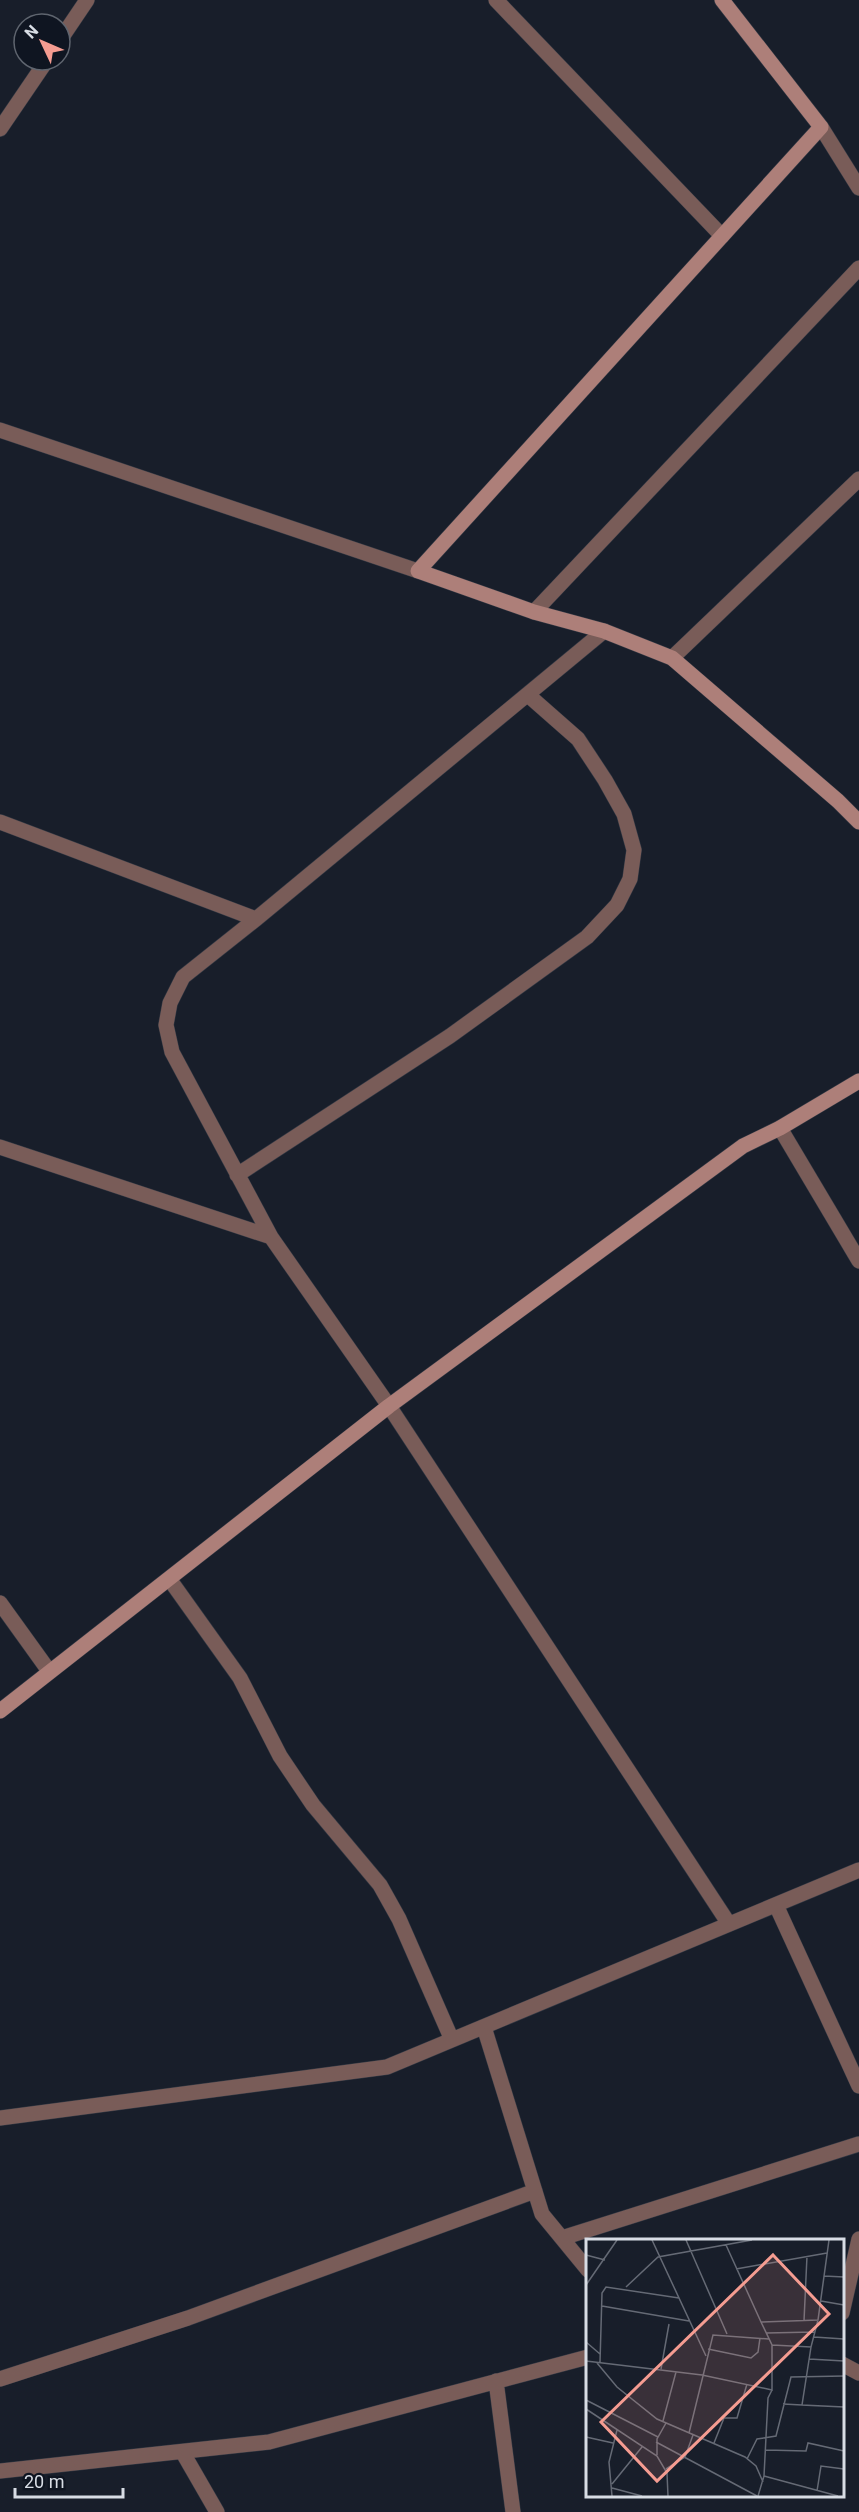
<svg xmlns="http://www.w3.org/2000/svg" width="859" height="2512" font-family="Roboto,sans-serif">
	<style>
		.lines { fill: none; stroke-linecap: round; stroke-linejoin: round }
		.street-casing { stroke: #333944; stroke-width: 16 }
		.secondary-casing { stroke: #333944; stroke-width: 16 }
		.street { stroke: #795c58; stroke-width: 15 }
		.secondary { stroke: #ad7f79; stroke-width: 15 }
		.inset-road { fill: none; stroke: #656a75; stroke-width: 1.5 }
		.view { fill: #f59c91; fill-opacity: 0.15; stroke: #f59c91; stroke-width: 3 }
		.inset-edge { fill: none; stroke: #d8dde5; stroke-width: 3 }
	</style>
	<rect width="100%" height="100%" fill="#181e2a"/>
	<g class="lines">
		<g class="street-casing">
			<path id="street" d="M496,0L722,236
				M60,40L87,0
				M821,127L859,188
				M0,129L47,60
				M0,430L418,571
				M534,612L859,268
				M604,631L256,919L183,977L170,1003L166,1025L172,1052L271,1237L389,1406L729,1924
				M672,658L859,479
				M0,822L256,919
				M780,1128L859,1261
				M0,1147L271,1237
				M237,1175L450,1036L587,937L617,905L630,879L634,850L624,814L605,780L578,739L528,695
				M170,1580L240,1678L280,1756L313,1805L380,1885L399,1919L452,2040
				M0,1603L49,1671
				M776,1905L859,2086
				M484,2027L542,2214L588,2270
				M0,2118L387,2067L859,1870
				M562,2238L859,2144
				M842,2313L859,2239
				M842,2364L859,2373
				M0,2379L188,2318L535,2191
				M496,2381L513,2512
				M183,2453L217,2512
				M0,2471L269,2442L588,2357"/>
		</g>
		<g class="secondary-casing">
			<path id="secondary" d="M722,0L821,127L418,571L534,612L604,631L672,658L838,801L859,822
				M0,1711L389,1406L743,1146L780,1128L859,1081"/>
		</g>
		<use href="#street" class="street"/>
		<use href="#secondary" class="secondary"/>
	</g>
	<g transform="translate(586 2239)">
		<rect width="258" height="258" fill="#181e2a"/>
		<path class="inset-road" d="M66,1L120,117M100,1L141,95M140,6L175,83M0,16L19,21M150,30L241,14M238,37L258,38M0,46L31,1M40,48L72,18L166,1M235,62L258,66M16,67L103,82M218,82L221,17M180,94L229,93M228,98L258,100M0,103L14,115M186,106L225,108L232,81M225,108L216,166L258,168M122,110L165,119L172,113L174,99M223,120L258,122M0,122L116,136L186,151V106L175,83L232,81L243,1M14,123L16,54L20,48L93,59M11,124L31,148L71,180L159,218L170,227L177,243M75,130L83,85M0,161L72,198M197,165L216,166M0,170L71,217L81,234L82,257M77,182L90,133M103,194L127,96L183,100M0,198L27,204M70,203L171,257M128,204L138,179H151L161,145M180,211L220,212L222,204L258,212M71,216V200L80,184M161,220L171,200L190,197L205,138L258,137M80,230L99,218L107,196M178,237L252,257M26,245L56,208M26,249L56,257M231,252L235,227L258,230M26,257L23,223L31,191M172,257L178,237L182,159L186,151"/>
		<path class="view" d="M187,16L243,75L71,242L15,183Z"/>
		<rect width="258" height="258" class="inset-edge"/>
	</g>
	<g transform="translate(42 42) rotate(314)"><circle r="28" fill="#0f1521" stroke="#5f656f" stroke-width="1.5"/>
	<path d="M0-4.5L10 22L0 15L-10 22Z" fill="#f59c91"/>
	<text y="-9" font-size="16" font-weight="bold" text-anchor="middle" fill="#d8dde5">N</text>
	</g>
	<path d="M15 2488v9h108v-9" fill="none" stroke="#d8dde5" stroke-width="3"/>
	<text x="24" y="2488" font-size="18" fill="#d8dde5" stroke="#0f1521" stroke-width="4.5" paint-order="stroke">20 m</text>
</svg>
